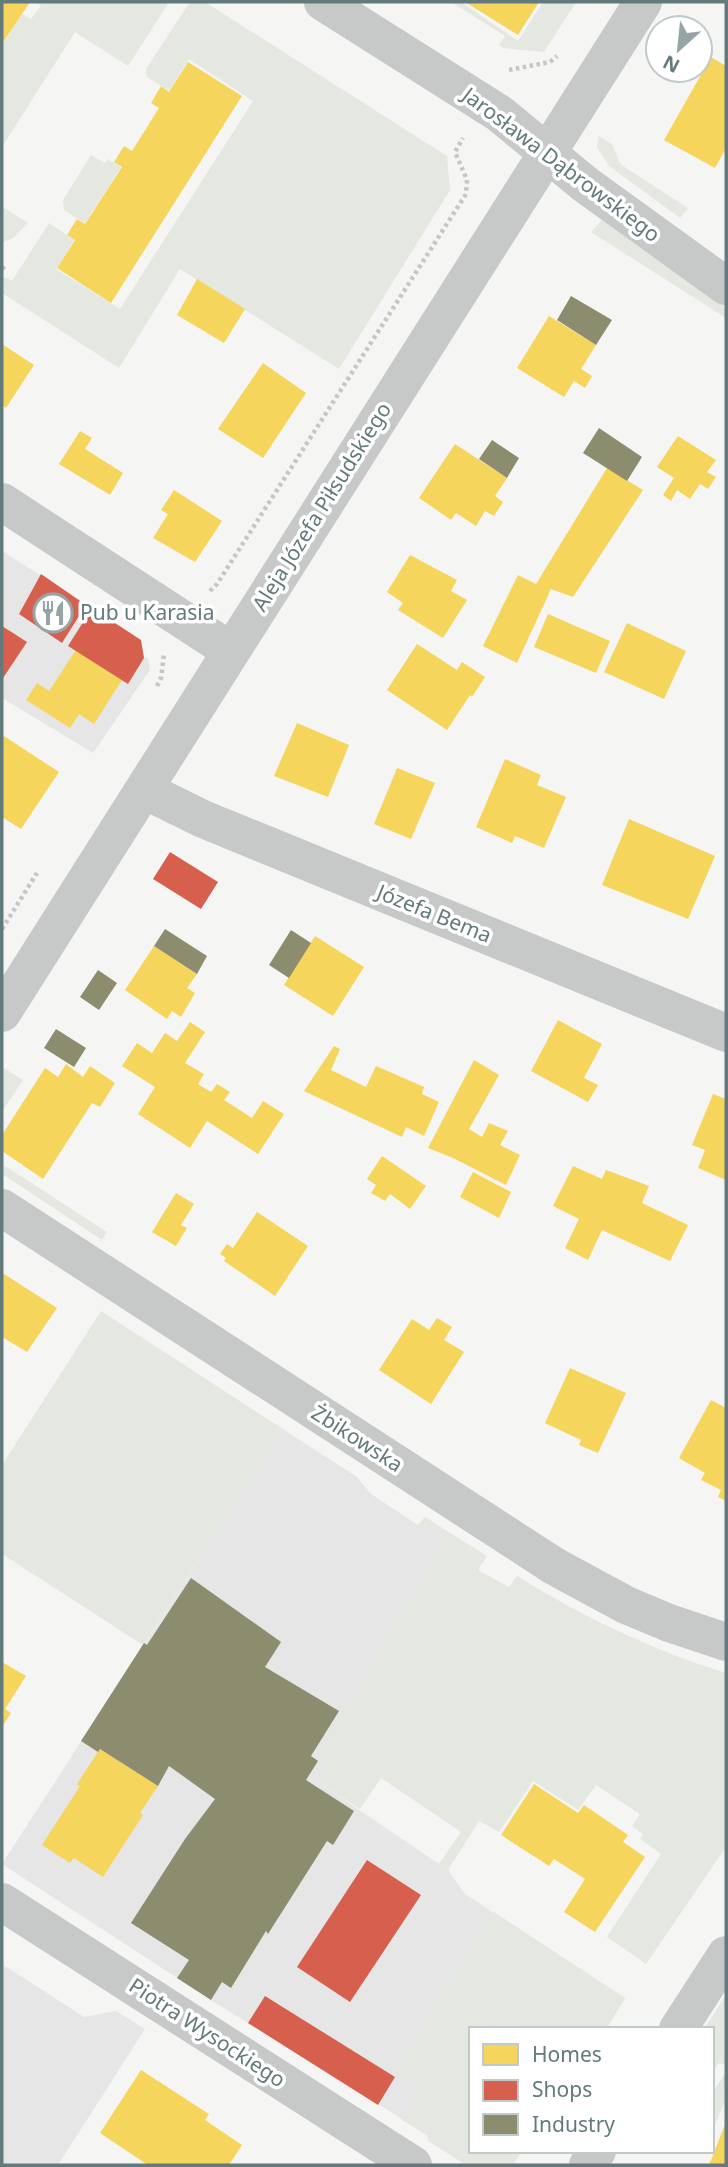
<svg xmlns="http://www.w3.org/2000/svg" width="728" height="2167" font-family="'Noto Sans',sans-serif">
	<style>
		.built { fill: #e5e6e5 }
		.green { fill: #e5e7e1 }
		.homes { fill: #f6d55c }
		.shops { fill: #d6604d }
		.industry { fill: #8c8c6e }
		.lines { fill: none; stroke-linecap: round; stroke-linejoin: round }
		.path { stroke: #c5c6c7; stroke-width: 4.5; stroke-dasharray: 3.5 3.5; stroke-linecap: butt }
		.minor { stroke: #c7c9c9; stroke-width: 38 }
		.labels { text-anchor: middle; stroke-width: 7; stroke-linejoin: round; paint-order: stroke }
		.street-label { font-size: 21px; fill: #627a7c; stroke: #fff }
		.poi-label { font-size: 21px; fill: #627a7c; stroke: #fff; text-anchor: start }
	</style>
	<rect width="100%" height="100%" fill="#f5f5f4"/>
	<path class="built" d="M2,551L92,608L144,658H148L150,670L93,753L2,698Z
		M283,1429L357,1477L371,1494L418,1525L447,1537L319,1757L329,1765L318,1782L448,1870L465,1894L625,1998L606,2029H471L428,2135L211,2000L2,1864Z
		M2,1964L84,2017L116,2011L145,2029L58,2165H2Z"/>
	<path class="green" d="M36,2H169L128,66L75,32L2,147V45L22,14L31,19L41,6Z
		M190,2H205L447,156L450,190L339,369L180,269L119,368L2,293V276L12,281L49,223L74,240L56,269L120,309L253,101L189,59L169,91L147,77L146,69Z
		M451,2H461L518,41L543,2H576L544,52L503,48L499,45L505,36Z
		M599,136L612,144L620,164L688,208L680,218L609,166L597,147Z
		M91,155L105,163L108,159L121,167L85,223L64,210L63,200Z
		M2,207L28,223L13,238L2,243Z
		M604,218L726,307V318L591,232Z
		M4,1068L23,1080L2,1112V1071Z
		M2,1164L107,1232L102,1240L2,1174Z
		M101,1311L283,1429L143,1645L2,1554V1465Z
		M425,1517L487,1556L478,1570L509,1587L517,1576C583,1617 652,1650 726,1673V1847L646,1964L607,1937L661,1854L640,1839L643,1834L632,1826L640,1814L596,1785L578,1810L533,1781L499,1832L479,1821L448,1870L439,1864L461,1832L381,1778L360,1809L318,1782L329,1765L318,1757L446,1537L418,1525Z
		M494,1912L625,1998L606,2029H471V2151H522L513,2165H466L428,2141L427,2135L402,2120L421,2090L392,2072Z
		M726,1995V2065L719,2063L712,2074V2029H704Z
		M724,2075L726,2076V2099L712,2131V2093Z"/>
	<path class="homes" d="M2,2H30L2,44Z
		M465,2H539L518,35Z
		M711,57L726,66V148L715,168L664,140Z
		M188,62L242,96L111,303L57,268L75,240L67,235L77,219L85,224L122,167L114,162L124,146L132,151L159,108L151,103L161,86L169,92Z
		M197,279L245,309L224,343L177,315Z
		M549,316L596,345L581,369L592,376L585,388L574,381L564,397L517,368Z
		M2,344L34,365L6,408L2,405Z
		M263,363L306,393L263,458L218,429Z
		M80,431L92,438L85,449L123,473L110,495L59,464Z
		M678,436L716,460L707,472L716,477L708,489L700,484L690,499L677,490L671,501L663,495L674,478L657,467Z
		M455,444L507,478L495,496L503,502L494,516L485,511L476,526L456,513L451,520L419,498Z
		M607,468L643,490L573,597L551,589L517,663L483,646L518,575L536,584Z
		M174,490L222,521L195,562L153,538L168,514L161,510Z
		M410,555L457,580L451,591L467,600L443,638L398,610L403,603L387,592Z
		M548,614L610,641L596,673L534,647Z
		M627,623L686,651L664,699L604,672Z
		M417,644L457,670L462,662L485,677L472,697L470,695L447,730L387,690Z
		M76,650L122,680L94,724L79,714L70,728L26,700L37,683L49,691Z
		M297,723L349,745L328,797L274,776Z
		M4,736L59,772L21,829L2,817V739Z
		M505,759L541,775L537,785L566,797L544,848L515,836L512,843L476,827Z
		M397,768L435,783L411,839L374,824Z
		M629,819L715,856L688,919L602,885Z
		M315,936L364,967L333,1016L284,985Z
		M154,946L197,974L187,988L195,993L181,1017L172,1011L167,1019L125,990Z
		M558,1020L602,1044L584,1078L598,1085L588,1102L531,1071Z
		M190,1022L205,1032L185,1063L204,1074L198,1084L211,1092L217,1084L230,1092L224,1100L252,1118L263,1101L284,1114L258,1154L207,1121L190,1148L138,1114L155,1087L122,1066L137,1043L152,1053L165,1033L177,1041Z
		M334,1046L340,1049L331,1070L366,1087L376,1066L424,1087L422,1094L439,1102L424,1136L406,1127L402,1137L304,1091Z
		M474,1060L499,1075L469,1129L482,1137L489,1123L508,1131L500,1145L520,1155L506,1185L453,1158L428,1148Z
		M66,1064L83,1077L90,1066L115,1083L100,1107L92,1103L43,1179L2,1151V1135L45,1068L58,1077Z
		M713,1094L726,1099V1180L698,1168L705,1150L692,1145Z
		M382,1156L426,1186L410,1209L390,1194L385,1201L371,1193L376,1185L367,1179Z
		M573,1166L602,1179L606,1170L649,1186L642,1203L688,1225L670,1261L602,1230L588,1260L565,1248L579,1219L553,1206Z
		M473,1172L511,1192L499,1218L460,1197Z
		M176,1193L194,1204L181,1225L187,1228L176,1246L152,1232Z
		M257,1212L308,1246L275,1296L224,1261L226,1258L220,1254L227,1244L233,1248Z
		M4,1274L57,1308L27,1352L2,1337V1277Z
		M437,1318L452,1327L444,1340L464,1352L431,1404L379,1370L412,1319L429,1330Z
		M570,1368L626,1393L598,1453L579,1445L581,1440L545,1423Z
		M711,1400L726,1408V1501L718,1497L721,1490L701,1480L705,1473L679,1458Z
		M2,1662L26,1676L5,1709L11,1713L2,1727Z
		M100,1749L158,1786L140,1813L143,1815L103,1877L74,1858L70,1863L42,1845L80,1786L77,1784Z
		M534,1784L578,1813L584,1805L628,1835L623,1842L645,1857L595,1932L564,1912L585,1879L554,1859L549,1866L501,1835Z
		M141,2070L209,2114L205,2120L242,2145L229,2165H148L100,2133Z
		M726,2122V2165H709Z"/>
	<path class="shops" d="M41,574L86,605L62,643L19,614Z
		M92,608L141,640L144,658L128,684L68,646Z
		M2,626L27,642L3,678L2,677Z
		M170,852L218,882L201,909L153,879Z
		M367,1860L421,1895L350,2002L297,1967Z
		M265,1996L395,2077L378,2105L248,2023Z"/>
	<path class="industry" d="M571,296L612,320L596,345L557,320Z
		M599,428L642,457L627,481L583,453Z
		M492,440L519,458L507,478L479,459Z
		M165,929L207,956L197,974L154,946Z
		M291,930L311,943L289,978L269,965Z
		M98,970L117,983L99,1010L80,997Z
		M56,1029L86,1048L74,1067L44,1048Z
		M191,1578L281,1642L265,1667L339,1711L311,1756L318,1761L306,1780L354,1811L333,1845L327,1841L268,1934L266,1931L231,1988L222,1982L211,2000L177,1978L189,1960L131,1923L185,1839L215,1799L169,1766L158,1786L100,1749L98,1752L81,1741L144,1643L147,1645Z"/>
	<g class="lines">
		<path class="path" d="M509,70L550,62L557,56
			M2,267L7,271
			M210,591L217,584L466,194L467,180L455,152L463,138
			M157,686L161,678L164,654
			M2,929L37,873"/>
		<path class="minor" d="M323,2L500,114L586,185L726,286
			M2,502L231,651
			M144,790L203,819L726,1033
			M2,1013L643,2
			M2,1208L554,1566L626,1605L669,1623L726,1642
			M2,1902L413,2165
			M678,2029L726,1955
			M588,2165L597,2151"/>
	</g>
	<defs>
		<g id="restaurant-ring" transform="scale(2.0125)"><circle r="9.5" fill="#fff" stroke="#95a5a6" stroke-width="1.5"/><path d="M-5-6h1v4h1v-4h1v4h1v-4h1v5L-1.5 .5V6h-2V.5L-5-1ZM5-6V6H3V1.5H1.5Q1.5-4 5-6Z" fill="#95a5a6"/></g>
	</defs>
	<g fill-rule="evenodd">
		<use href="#restaurant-ring" x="53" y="613"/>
	</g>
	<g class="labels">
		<g class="street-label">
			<text transform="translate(561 165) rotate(37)" y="7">Jarosława Dąbrowskiego</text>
			<text transform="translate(322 507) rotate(-58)" y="7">Aleja Józefa Piłsudskiego</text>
			<text transform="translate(434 914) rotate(22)" y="7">Józefa Bema</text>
			<text transform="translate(357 1439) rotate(33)" y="7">Żbikowska</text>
			<text transform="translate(207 2033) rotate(33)" y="7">Piotra Wysockiego</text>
		</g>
		<g class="poi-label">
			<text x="80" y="620">Pub u Karasia</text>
		</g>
	</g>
	<rect width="728" height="2167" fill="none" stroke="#627a7c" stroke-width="7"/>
	<rect x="469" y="2027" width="245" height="126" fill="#ffffff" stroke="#c0cacb" stroke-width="2"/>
	<rect x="483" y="2044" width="35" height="21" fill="#f6d55c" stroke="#c0cacb" stroke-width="2"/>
	<text x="532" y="2062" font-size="21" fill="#627a7c">Homes</text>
	<rect x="483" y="2080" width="35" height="21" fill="#d6604d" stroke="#c0cacb" stroke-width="2"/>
	<text x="532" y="2097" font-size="21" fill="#627a7c">Shops</text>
	<rect x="483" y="2114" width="35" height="21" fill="#8c8c6e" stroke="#c0cacb" stroke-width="2"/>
	<text x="532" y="2132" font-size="21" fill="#627a7c">Industry</text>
	<g transform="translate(679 49) rotate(207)"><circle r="33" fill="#ffffff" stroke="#c0cacb" stroke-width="2"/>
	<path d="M0-5L12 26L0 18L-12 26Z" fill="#95a5a6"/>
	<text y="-10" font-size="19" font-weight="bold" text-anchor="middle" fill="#627a7c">N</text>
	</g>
</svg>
